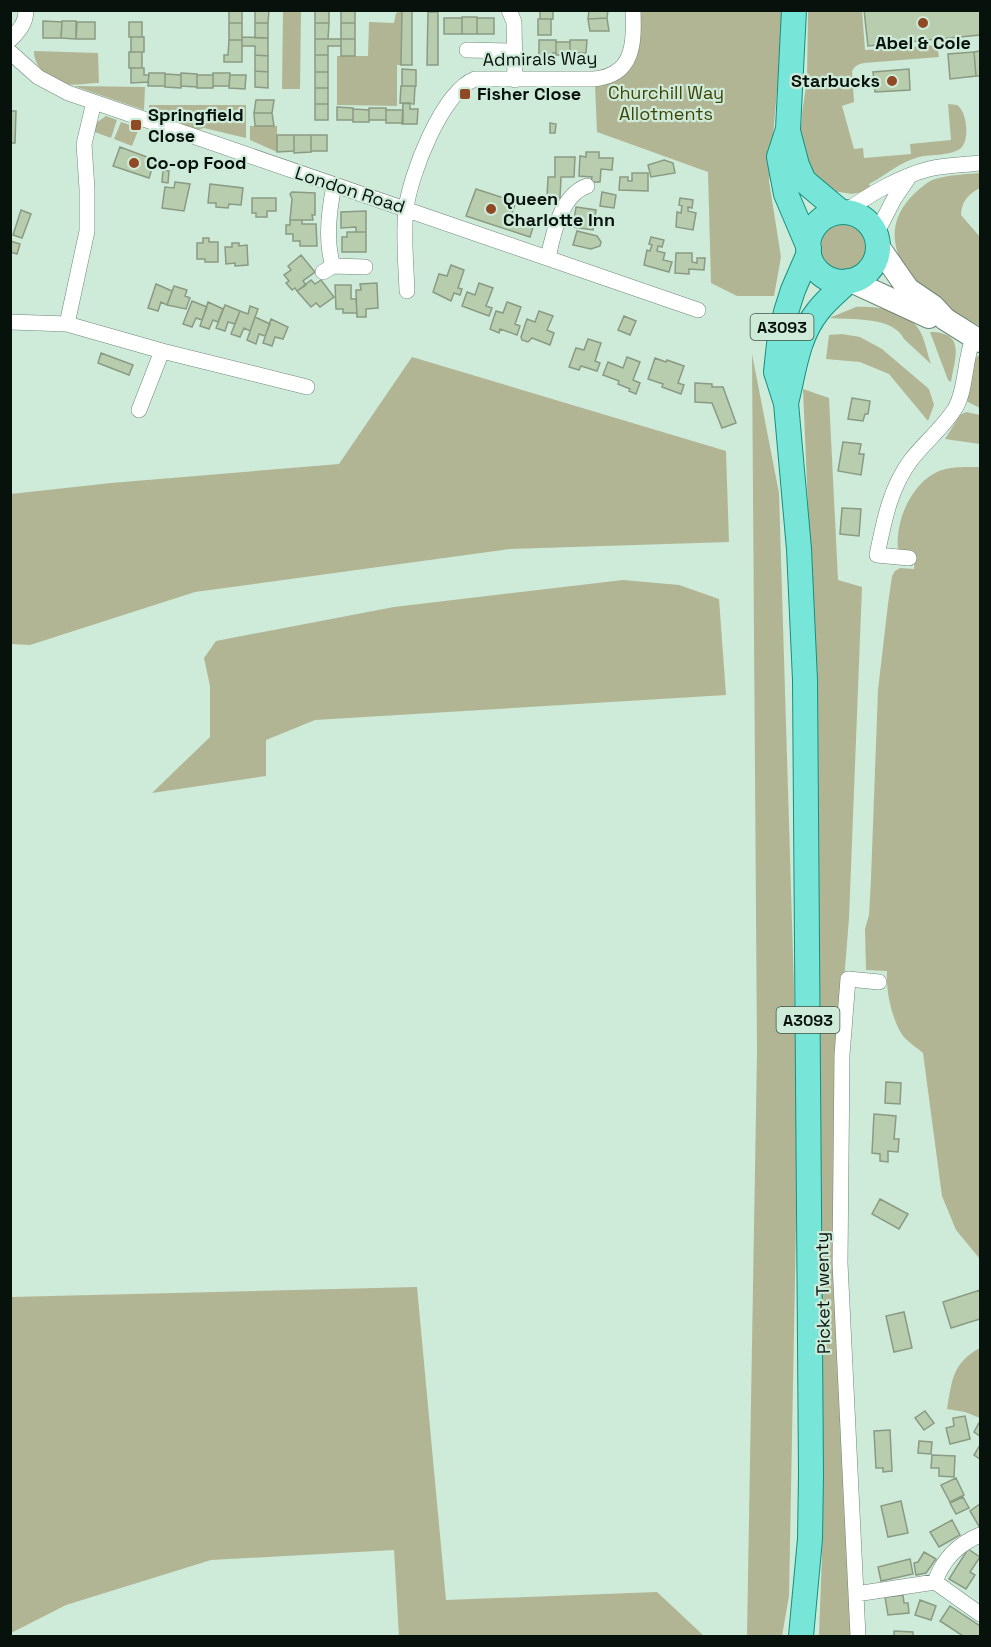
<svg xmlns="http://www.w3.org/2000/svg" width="991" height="1647" font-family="'Space Grotesk',sans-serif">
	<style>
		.green { fill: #b1b593 }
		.building { fill: #b8cdae; stroke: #8a9a83; stroke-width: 1.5 }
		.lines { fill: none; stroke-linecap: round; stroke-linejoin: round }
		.street-casing { stroke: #6e8878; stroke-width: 16 }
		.secondary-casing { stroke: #6e8878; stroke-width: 24 }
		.primary-casing { stroke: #15907f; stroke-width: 26 }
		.street { stroke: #fff; stroke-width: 15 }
		.secondary { stroke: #fff; stroke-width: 22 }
		.primary { stroke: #77e5d7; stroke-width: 24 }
		.poi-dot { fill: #904924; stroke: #ceead9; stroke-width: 2 }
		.labels { text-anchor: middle; stroke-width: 4.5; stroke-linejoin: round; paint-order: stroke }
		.shield { fill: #ceead9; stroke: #43534a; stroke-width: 1.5 }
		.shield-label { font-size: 16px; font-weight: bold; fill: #08120d }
		.poi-label { font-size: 18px; font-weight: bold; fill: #08120d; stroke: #ceead9; text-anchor: start }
		.street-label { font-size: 18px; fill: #08120d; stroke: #ceead9 }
		.park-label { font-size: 18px; fill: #3f4303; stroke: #ceead9 }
	</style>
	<rect width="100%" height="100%" fill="#ceead9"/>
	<path class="green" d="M283,11H301L300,89H282Z
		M402,11L401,65H397V106L337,105V56H368L369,22L394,23L396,13Z
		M637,11H784L769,181L781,257L774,296H737L711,283L708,172L597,132L595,85C604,83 615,81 622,76C643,61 638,33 637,11Z
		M808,11H862L865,50L937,45L939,57L864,63C858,64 855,66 852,71L854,102L842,106L854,149L863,148L864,158L911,154L910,144L951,140L948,104L957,105C967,111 970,140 961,148C952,156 931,154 919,157C900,162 886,175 869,184L872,190L852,194L833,191L812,176L800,144L802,114L807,79Z
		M34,51L98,53L99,83C89,83 74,86 65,84C49,79 34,68 34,51Z
		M74,86L145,87L144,110Z
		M149,105H246V138L204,128L198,130L149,112Z
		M106,116L117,120L111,138L92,131L96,123Z
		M121,122L139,128L132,146L114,139Z
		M250,126H277V152L250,140Z
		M980,173V188C967,195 962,201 961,215L980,237V326C961,315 938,305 922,289C892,260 882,223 916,192C921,188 928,181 935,179C949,175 966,174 980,173Z
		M820 247a24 24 0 1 1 48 0a24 24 0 1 1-48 0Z
		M856,307C876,306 905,310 918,328C925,338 927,353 931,364L904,339C893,316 852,320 829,318Z
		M930,332C966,332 955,357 951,382L948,380Z
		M842,334L860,337L882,349L929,389L934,405L928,421L889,374L860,362L826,359L829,335Z
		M752,354L779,493L798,1120L789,1596L782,1636H747L757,1053Z
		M980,355V408L968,402L966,400L975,358Z
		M412,357L726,451L729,542L510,549L195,592L30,645L11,644V494L111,483L339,464Z
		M803,389L829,398L838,580L862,587L849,918L838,1057L851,1636H819L823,1525L813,628Z
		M966,412L980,415V444L945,439L960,415Z
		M980,467V1259L956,1230L942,1196L923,1053C916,1047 906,1041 901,1033C891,1015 886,992 887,971L866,970L865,929L869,915L871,879L878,690L888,604L892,576L895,571L900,568L914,569L915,554L898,550C895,521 911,483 939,471C951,466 967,467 980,467Z
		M623,580L679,585L719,599L726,695L315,720L266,740V776L152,793L210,737V686L204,658L216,641L394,607Z
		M417,1287L446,1600L657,1592L704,1636H399L394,1550L211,1560L66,1605L11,1633V1297Z
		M980,1348V1418L965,1412L947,1409C952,1381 952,1363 980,1348Z"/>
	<path class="building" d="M229,10H242V23H229Z
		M255,10H269L268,23H255Z
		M315,10H329V23H315Z
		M341,10H355V23H341Z
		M540,10H553V19H540Z
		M589,10H608L607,18L588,19Z
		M864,10H980V35L868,46Z
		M402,11H412V65H401Z
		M428,12H438V65H427Z
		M462,17H477V34H462Z
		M444,18H462V34H444Z
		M477,18H494V34H477Z
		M607,18L609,31H590L588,19Z
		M538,19H551V35H538Z
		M43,21L62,22L61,38H43Z
		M62,21H76V39L61,38Z
		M77,22H95V39H76Z
		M129,22H142V37H129Z
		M229,23H242V40H229Z
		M255,23H268V38H255Z
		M315,23H329L328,39H315Z
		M341,23H355V39H341Z
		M131,37H144V52H131Z
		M242,37L268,38V56L255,55V46H242Z
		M315,39H341V46H328V55H315Z
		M341,39H355V56H341Z
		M229,40H242V62H224V55H228Z
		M539,40H556V53H553V58L539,57Z
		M570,40H587L586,53H570Z
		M556,42H570V55H556Z
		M980,51V76H976L974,52Z
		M129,52H142V68H129Z
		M974,52L976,76L950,79L948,54Z
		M255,55L268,56V72L255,71Z
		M315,55H328V72H315Z
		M131,68H144V75H149L148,82L131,83Z
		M402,69L416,70V86H402Z
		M909,69L910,90L875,92L873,72Z
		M255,71L268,72V88L255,87Z
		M315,72H328V88H315Z
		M149,73H165V86H148Z
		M181,73L197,74V87L181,86Z
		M213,73H230L229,86H213Z
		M165,74L181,75V88L165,87Z
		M197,75H213V88H197Z
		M230,75H246L245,89L229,88Z
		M401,86H415L414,104L400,103Z
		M315,88H328V104H315Z
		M256,100H274L272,113H254Z
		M403,103H410V109H418L417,124H402Z
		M315,104H328V120H315Z
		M337,107L353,108V120H337Z
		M369,108H386V120H369Z
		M353,109L369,110V122H353Z
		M386,110H403V123H386Z
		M10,111H16L15,143H10Z
		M254,113H272L274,126H255Z
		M550,123L556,124L555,133H550Z
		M277,135H294V151L277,152Z
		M294,135H311V152L294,153Z
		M311,135H327V151H311Z
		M120,147L155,160L149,178L113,166Z
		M586,152H599V158H613L612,170L601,169L600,182H591L592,177L579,176L580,156L586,157Z
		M555,157H575L574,177H561L560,198H547L548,177H555Z
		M664,160L673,163L675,173L651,177L648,165Z
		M163,170L169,171L168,183L162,182Z
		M632,173H648V191L619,190L620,177H628V181H632Z
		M175,182L190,184L184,211L162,208L165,187L174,188Z
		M210,184L243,188L241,205L229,204L228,208L216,207V203H208Z
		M476,189L516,202L511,216L534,224L530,237L466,216Z
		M292,192L315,193V215H312L313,220H290L292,199L290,194Z
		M602,192L616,195L614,208L600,206Z
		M252,198H276V211H267V217H256V213H252Z
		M680,198L693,200L692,208L688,207V211L696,213L693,230L676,227L677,212L681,213L682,206L679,205Z
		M576,207L596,210L593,230L573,227Z
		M21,210L31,214L22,238L13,235Z
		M366,211V232H356V227L341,228V212Z
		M290,220H302V224H316L317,246H300V241H293V234H286V225H290Z
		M577,231L597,236L601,242L600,246L591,249L573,245Z
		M347,232H366V252H342V237H347Z
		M651,237L664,240L662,247L658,246L657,251L665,253L663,260L672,262L669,272L644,265L647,250L650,251L652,245L649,244Z
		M203,238H209V242H218V262H205V259H197V243H203Z
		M10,241L20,244L17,254L10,252Z
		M232,243H239V246L247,245L248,265L235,266V263L226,264L225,247H232Z
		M676,253H692V262L697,263V258H705L704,270L689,269V274L675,273Z
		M301,255L315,272L303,281L306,285L297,291L295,288L292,290L286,283L289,281L284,275L291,270L288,266Z
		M451,265L464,270L458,288L462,289L460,295L454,293L451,301L433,292L439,274L447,276Z
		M311,280L315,284L321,280L334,297L320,307L316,303L311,307L297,291Z
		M377,283L378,308L366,309V317H357L356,290H361L360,284Z
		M479,283L493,288L486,306L492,308L489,316L462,306L467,292L475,295Z
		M156,284L172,291L167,305L161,302L158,311L148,308Z
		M335,285H351V299H356L357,313H343V309H336Z
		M174,286L187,290L185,296L190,298L186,309L167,305Z
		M192,301L207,307L202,320L196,318L192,327L183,324Z
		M208,302L223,309L218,322L213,320L209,329L200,326Z
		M507,302L521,307L515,324L520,326L517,335L500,329L499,333L490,329L496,311L503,313Z
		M225,305L240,311L235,324L228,322L225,331L216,328Z
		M250,306L258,309L250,331L244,328L240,337L231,334L240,311L248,314Z
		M539,311L553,316L547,330L554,333L550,345L532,338L528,342L522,340L521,337L527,319L535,322Z
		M624,316L636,321L630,335L618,330Z
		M255,317L270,324L265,336L259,334L256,344L247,340Z
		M271,319L288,327L283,339L275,337L272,346L263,343Z
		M588,339L601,343L595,361L600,363L597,371L581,366L579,370L569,367L576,348L584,350Z
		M101,353L133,365L129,375L98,363Z
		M627,357L640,362L633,380L640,383L636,394L629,391L630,389L618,384L619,381L603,375L608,362L623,368Z
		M655,358L666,362L667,360L684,366L678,383L684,385L681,394L662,387L663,384L648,379Z
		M695,383L712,384V387H723L736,423L722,428L712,403L695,402Z
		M852,398L870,401L868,414H865L863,421L848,419Z
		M843,442L861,444L859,454H864L861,475L838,471Z
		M842,508L861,509L859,536L840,534Z
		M886,1082L901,1083L900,1104L885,1103Z
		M874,1114L896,1116L894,1139H899L898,1152L888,1151V1162L880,1161V1154L872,1153Z
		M880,1199L908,1214L899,1229L872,1214Z
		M980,1290V1319L951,1328L943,1302Z
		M904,1312L912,1348L894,1352L886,1316Z
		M925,1411L934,1423L924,1430L915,1418Z
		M965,1416L970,1439L950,1444L946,1428L954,1426L953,1418Z
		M980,1421V1436L974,1432Z
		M890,1430L892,1471L883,1472V1468H876L874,1431Z
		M919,1441L932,1442L931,1454L918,1453Z
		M980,1445V1459L974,1455Z
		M932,1455L955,1456L954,1477L939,1476V1468H931Z
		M956,1478L964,1495L950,1502L941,1485Z
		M963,1497L969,1508L956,1514L950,1503Z
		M901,1501L908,1533L888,1537L881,1506Z
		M980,1504V1528L970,1511Z
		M952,1520L960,1535L939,1547L930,1532Z
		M968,1549L980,1557L970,1572L975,1575L966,1589L949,1579Z
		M924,1552L936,1559L926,1573L916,1575L914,1563L918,1562Z
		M910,1559L913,1574L881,1581L878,1567Z
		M903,1595L904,1603H908L909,1613L888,1615L885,1597Z
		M920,1600L936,1606L931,1620L915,1615Z
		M950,1606L980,1626V1636H963L940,1621Z
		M894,1631L913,1632V1636H894Z"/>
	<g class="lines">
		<g class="street-casing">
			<path id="street" d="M509,10L514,22L515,80
				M10,40C19,31 26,23 26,10
				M467,50L515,51
				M10,52L38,77L68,93L698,310
				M845,212C868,195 901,176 929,169C946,165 963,165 980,163
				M876,234L894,199L909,177
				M548,258C553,234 561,195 587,186
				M333,266C325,241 329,210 334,186
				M323,272L333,266L365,267
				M407,291C406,264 403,236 406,209C410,175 442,92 475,79H594C635,75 634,42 633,10
				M10,322L67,324L162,351L307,387
				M67,324L87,231V189L84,144L94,102
				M139,410L162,351
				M909,558L877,555C884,521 890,488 911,460C925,442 944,427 956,407C967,386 964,359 974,336
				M980,1535C958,1544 943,1559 935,1582L980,1614
				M856,1594L935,1582
				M858,1636L840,1263L842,1055L848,979L879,982"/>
		</g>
		<g class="secondary-casing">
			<path id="secondary" d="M878,246L908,289L933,306L945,319L980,341
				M851,281L929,317"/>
		</g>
		<g class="primary-casing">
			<path id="primary" d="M794,10L788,129L779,157L786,194L809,248
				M788,131L797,165L804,181L841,212
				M808 247a35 35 0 1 1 70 0a35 35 0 1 1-70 0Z
				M786,403C794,372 797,337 818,311C826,300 838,291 848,281
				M801,1636L810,1539L811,1475L805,680L799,549L786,403L776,372L779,344L786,312L793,290L809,253"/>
		</g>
		<use href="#street" class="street"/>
		<use href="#secondary" class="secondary"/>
		<use href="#primary" class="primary"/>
	</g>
	<g class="poi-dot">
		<circle cx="923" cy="23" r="6"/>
		<circle cx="892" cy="81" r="6"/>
		<rect x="459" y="88" width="12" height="12" rx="3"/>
		<rect x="130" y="119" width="12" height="12" rx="3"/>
		<circle cx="134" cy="163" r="6"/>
		<circle cx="491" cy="209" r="6"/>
	</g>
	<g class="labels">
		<g class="shield">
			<rect x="750.5" y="314" width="63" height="26" rx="4.5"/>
			<rect x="776.5" y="1007" width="63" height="26" rx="4.5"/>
		</g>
		<g class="shield-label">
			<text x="782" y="333">A3093</text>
			<text x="808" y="1026">A3093</text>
		</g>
		<g class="poi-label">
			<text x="923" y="49" text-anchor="middle">Abel &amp; Cole</text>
			<text x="880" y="87" text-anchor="end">Starbucks</text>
			<text x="477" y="100">Fisher Close</text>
			<text x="148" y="121">Springfield<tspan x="148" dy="21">Close</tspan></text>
			<text x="146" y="169">Co-op Food</text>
			<text x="503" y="205">Queen<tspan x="503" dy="21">Charlotte Inn</tspan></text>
		</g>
		<g class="street-label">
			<text transform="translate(540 59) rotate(-1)" y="6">Admirals Way</text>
			<text transform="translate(350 190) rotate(18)" y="6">London Road</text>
			<text transform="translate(823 1293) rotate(-91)" y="6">Picket Twenty</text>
		</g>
		<g class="park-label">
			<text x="666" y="99">Churchill Way<tspan x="666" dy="21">Allotments</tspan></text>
		</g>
	</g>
	<rect width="991" height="1647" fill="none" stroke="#08120d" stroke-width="24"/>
</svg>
